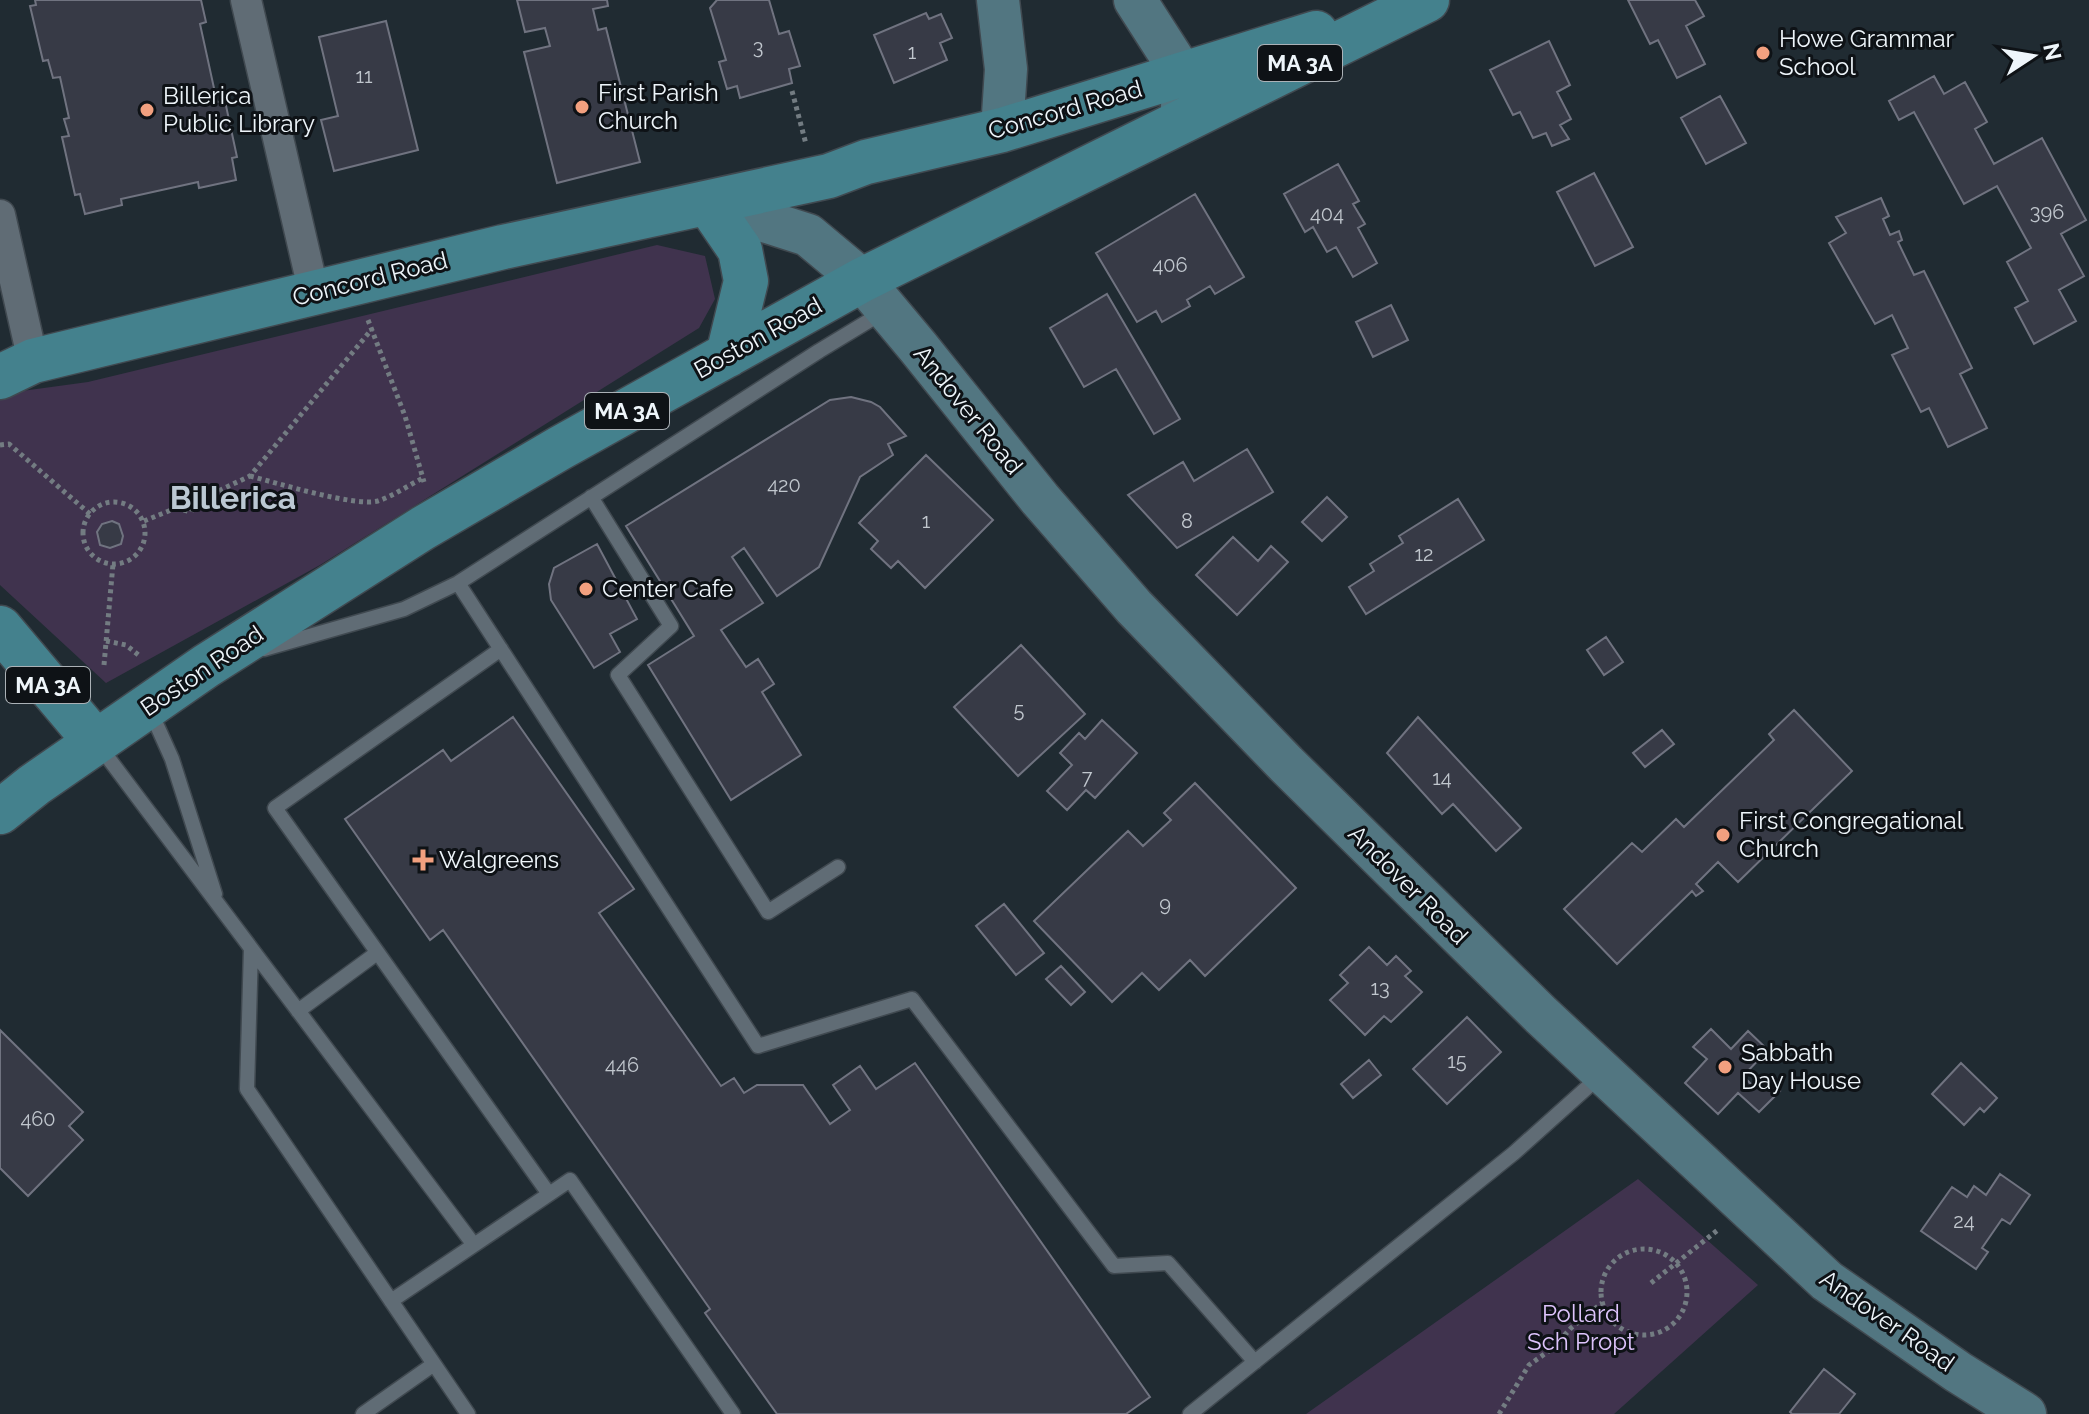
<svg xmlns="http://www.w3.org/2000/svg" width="2089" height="1414" font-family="Raleway,sans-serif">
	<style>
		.green { fill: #40334e }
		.building { fill: #373a46; stroke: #707380; stroke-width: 2 }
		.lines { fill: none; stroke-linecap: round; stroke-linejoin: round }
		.lane-casing { stroke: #404950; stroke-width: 17 }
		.street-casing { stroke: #404950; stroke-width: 33 }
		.secondary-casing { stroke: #404950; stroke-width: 45 }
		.primary-casing { stroke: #404950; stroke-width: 47 }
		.path { stroke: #737c82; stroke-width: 5; stroke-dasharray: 4 4; stroke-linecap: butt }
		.lane { stroke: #606c75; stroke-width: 14 }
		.street { stroke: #606c75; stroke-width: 30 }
		.secondary { stroke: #527681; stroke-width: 42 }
		.primary { stroke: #44818d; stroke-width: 44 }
		.poi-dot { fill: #f2a07f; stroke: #0e1216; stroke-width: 3 }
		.labels { text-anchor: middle; stroke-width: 6; stroke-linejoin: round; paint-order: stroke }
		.number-label { font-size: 20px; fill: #c0c6cd }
		.shield { fill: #0e1216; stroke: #abb1b6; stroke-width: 2 }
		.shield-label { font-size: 22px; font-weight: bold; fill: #eef5fa }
		.poi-label { font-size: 24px; fill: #eef5fa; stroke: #0e1216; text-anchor: start }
		.street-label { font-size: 24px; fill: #eef5fa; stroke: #0e1216 }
		.park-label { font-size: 24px; fill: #ddc3fb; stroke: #0e1216 }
		.district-label { font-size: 32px; font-weight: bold; fill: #bbc8d3; stroke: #0e1216 }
	</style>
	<rect width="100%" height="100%" fill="#202b32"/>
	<path class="green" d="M657,245L705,256L715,299L699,328L320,565L106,683L0,585V394L88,382Z
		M1638,1179L1758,1285L1614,1414H1306Z"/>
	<path class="building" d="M35,0H201L206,22L200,24L217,102L225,101L237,157L232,158L236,180L199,188L198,182L121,199L122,205L85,214L80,194L75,195L62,137L69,136L64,119L69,118L60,77L53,78L48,60L43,61L30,6L36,5Z
		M517,0H607L608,6L593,9L598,30L606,28L640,162L557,183L524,52L550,46L545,28L525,32Z
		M717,0H769L779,34L789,31L800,66L789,69L792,83L740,98L737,86L727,89L719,62L726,60L710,8Z
		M1628,0H1695L1704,16L1686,26L1705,64L1677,78L1658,40L1650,44Z
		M926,13L929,19L941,14L952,38L940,43L947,60L894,83L874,35Z
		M386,21L418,150L334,171L321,120L338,116L319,37Z
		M1549,41L1570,85L1557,92L1571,119L1560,125L1569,139L1552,146L1546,133L1533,138L1520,112L1513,115L1490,70Z
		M1934,76L1944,94L1965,82L1987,122L1975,129L1994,164L2042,138L2086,220L2061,234L2084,276L2059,290L2076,321L2034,344L2015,308L2028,301L2007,262L2031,248L1997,186L1964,204L1914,112L1899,120L1889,101Z
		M1720,96L1746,143L1706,164L1681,118Z
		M1338,164L1359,201L1353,204L1365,224L1358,228L1377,263L1353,277L1336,247L1327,252L1313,227L1305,232L1284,194Z
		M1594,173L1633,247L1595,266L1557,192Z
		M1195,194L1244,277L1215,294L1210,286L1187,300L1190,306L1162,322L1156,311L1137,322L1096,253Z
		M1881,198L1889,216L1883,219L1890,235L1899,231L1902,240L1898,242L1914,275L1924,271L1972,368L1960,374L1987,428L1948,447L1929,408L1921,412L1892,355L1908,348L1892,315L1875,324L1829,243L1846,233L1836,217Z
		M1107,294L1180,419L1154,434L1116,369L1084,387L1050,328Z
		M1391,305L1408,340L1373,357L1356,322Z
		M851,397L871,402L880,407L906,436L888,444L893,455L860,477L819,567L777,596L744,548L732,557L763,603L721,630L746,667L758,659L774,684L762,692L801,755L731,800L648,665L694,636L626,526L830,400Z
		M1247,449L1273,492L1177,548L1128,495L1183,462L1194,481Z
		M926,455L993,520L925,588L898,561L891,568L871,549L878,541L859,523Z
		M1327,497L1347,517L1322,541L1302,522Z
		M1458,499L1484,540L1366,614L1349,587L1374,571L1370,564L1403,543L1399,536Z
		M112,521L119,524L123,536L121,544L110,548L100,545L97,532L102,524Z
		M1233,537L1258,561L1271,546L1288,562L1237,615L1196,575Z
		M597,544L637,619L610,634L620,652L594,668L551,600L549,584L554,568Z
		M1606,637L1623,662L1604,675L1587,650Z
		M1021,645L1085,714L1018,776L954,707Z
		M1794,710L1852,771L1738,882L1718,862L1696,884L1703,891L1696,896L1692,891L1617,964L1564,909L1632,843L1642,852L1676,819L1684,827L1774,740L1769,734Z
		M513,717L634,889L599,913L721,1086L734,1078L744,1093L757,1085H803L830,1124L850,1110L833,1085L860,1066L876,1089L915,1063L1150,1397L1126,1414H777L705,1313L710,1309L443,930L430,940L345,819L443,750L451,761Z
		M1418,717L1521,828L1496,851L1453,804L1442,814L1387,753Z
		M1102,720L1137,753L1095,798L1086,790L1067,810L1047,791L1072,765L1060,753L1079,733L1085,739Z
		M1662,730L1674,744L1645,767L1633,753Z
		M1195,783L1296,888L1205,976L1190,960L1159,990L1142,973L1112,1002L1034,921L1128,831L1143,846L1171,820L1164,813Z
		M1004,904L1044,953L1016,975L976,926Z
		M1369,947L1387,965L1396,956L1411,971L1405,976L1422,992L1391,1022L1384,1016L1365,1035L1330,1000L1348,983L1340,975Z
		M1061,966L1085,992L1071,1005L1046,979Z
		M1467,1017L1501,1052L1447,1104L1413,1069Z
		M1711,1029L1731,1049L1748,1031L1768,1050L1743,1076L1753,1086L1764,1075L1780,1091L1759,1112L1738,1093L1718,1114L1685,1083L1707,1059L1693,1047Z
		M0,1030L83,1112L69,1126L83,1140L28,1196L0,1168Z
		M1369,1060L1381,1075L1353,1098L1341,1084Z
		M1961,1063L1997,1098L1984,1112L1980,1108L1964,1125L1932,1094Z
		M2000,1174L2030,1195L2010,1224L2002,1219L1982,1248L1988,1252L1976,1269L1921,1231L1952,1187L1967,1197L1974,1186L1986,1195Z
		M1824,1369L1855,1394L1839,1414H1792L1790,1412Z"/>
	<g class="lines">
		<g class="lane-casing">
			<path id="lane" d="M591,497L671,626L618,675L768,912L838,867
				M458,583L758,1046L912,999L1114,1266L1168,1263L1255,1362
				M264,649L404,609L458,583L819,351L885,311
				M501,649L275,808L549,1194
				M150,710L172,759L215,894
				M100,747L474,1245L570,1180L733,1414
				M251,948L247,1089L434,1364L363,1414
				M298,1011L377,953
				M391,1301L474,1245
				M434,1364L468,1414
				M1190,1414L1514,1153L1600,1076"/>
		</g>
		<g class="street-casing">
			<path id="street" d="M246,0L314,293
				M0,215L33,361"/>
		</g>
		<g class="secondary-casing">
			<path id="secondary" d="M998,0L1006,69L1002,130
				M1135,0L1183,75L1182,108
				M708,203L808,235L862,280L918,347L1040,499L1134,607L1286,764L1541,1015L1827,1281L1958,1372L2025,1414"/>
		</g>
		<g class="primary-casing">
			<path id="primary" d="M708,203L740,250L746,281L728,355
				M0,377L33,361L503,247L829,176L866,162L1002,130L1316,33
				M0,628L96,742
				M0,812L34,785L206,666L423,528L560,448L862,280L1427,0"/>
		</g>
		<path class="path" d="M792,91L806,144
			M368,320L405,416L424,482
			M0,445L9,444L90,514
			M250,476C277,483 355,507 378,501C393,496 409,485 423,478
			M83 533a31 31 0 1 1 62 0a31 31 0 1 1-62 0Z
			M176,508L191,512L195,502
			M144,521L176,508L184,496L195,502L250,476L372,329
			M106,641L126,645L141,657
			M104,665L113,564
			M1601 1292a43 43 0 1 1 86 0a43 43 0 1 1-86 0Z
			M1651,1283L1719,1229
			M1499,1414L1529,1365L1553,1348L1571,1328L1602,1303"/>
		<use href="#lane" class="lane"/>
		<use href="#street" class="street"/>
		<use href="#secondary" class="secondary"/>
		<use href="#primary" class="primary"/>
	</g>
	<g class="poi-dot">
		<circle cx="1763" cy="53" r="8"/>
		<circle cx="582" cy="107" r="8"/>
		<circle cx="147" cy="110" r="8"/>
		<circle cx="586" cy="589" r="8"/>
		<circle cx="1723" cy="835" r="8"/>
		<path d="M419 848h8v8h8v8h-8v8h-8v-8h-8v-8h8z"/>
		<circle cx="1725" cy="1067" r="8"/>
	</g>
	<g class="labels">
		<g class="number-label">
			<text x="758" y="54">3</text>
			<text x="912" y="59">1</text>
			<text x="364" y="83">11</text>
			<text x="2047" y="219">396</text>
			<text x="1327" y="221">404</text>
			<text x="1170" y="272">406</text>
			<text x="784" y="492">420</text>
			<text x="926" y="528">1</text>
			<text x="1187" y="528">8</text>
			<text x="1424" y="561">12</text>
			<text x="1019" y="717">5</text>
			<text x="1087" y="784">7</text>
			<text x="1442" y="785">14</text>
			<text x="1165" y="911">9</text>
			<text x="1380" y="995">13</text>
			<text x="1457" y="1068">15</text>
			<text x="622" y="1072">446</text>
			<text x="38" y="1126">460</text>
			<text x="1964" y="1228">24</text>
		</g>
		<g class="shield">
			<rect x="1258" y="45" width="84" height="36" rx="6"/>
			<rect x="585" y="393" width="84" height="36" rx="6"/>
			<rect x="6" y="667" width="84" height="36" rx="6"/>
		</g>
		<g class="shield-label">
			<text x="1300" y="71">MA 3A</text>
			<text x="627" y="419">MA 3A</text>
			<text x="48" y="693">MA 3A</text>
		</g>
		<g class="poi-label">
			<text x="1779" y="47">Howe Grammar<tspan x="1779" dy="28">School</tspan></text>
			<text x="598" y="101">First Parish<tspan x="598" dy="28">Church</tspan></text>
			<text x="163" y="104">Billerica<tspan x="163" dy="28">Public Library</tspan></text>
			<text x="602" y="597">Center Cafe</text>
			<text x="1739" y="829">First Congregational<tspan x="1739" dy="28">Church</tspan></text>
			<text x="439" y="868">Walgreens</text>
			<text x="1741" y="1061">Sabbath<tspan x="1741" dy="28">Day House</tspan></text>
		</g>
		<g class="street-label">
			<text transform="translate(1065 110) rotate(-16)" y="8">Concord Road</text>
			<text transform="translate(370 279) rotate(-14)" y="8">Concord Road</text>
			<text transform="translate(758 338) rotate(-29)" y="8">Boston Road</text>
			<text transform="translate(968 410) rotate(51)" y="8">Andover Road</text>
			<text transform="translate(202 671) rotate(-34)" y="8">Boston Road</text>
			<text transform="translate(1408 885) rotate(45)" y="8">Andover Road</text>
			<text transform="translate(1887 1321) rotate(35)" y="8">Andover Road</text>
		</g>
		<g class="park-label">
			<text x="1581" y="1322">Pollard<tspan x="1581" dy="28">Sch Propt</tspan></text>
		</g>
		<g class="district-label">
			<text x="233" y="509">Billerica</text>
		</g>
	</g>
	<g transform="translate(2033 56) rotate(78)" stroke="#0e1216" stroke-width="6" paint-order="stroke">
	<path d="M0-6L14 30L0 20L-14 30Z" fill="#eef5fa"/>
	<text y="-12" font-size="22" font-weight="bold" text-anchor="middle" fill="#eef5fa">N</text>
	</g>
</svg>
